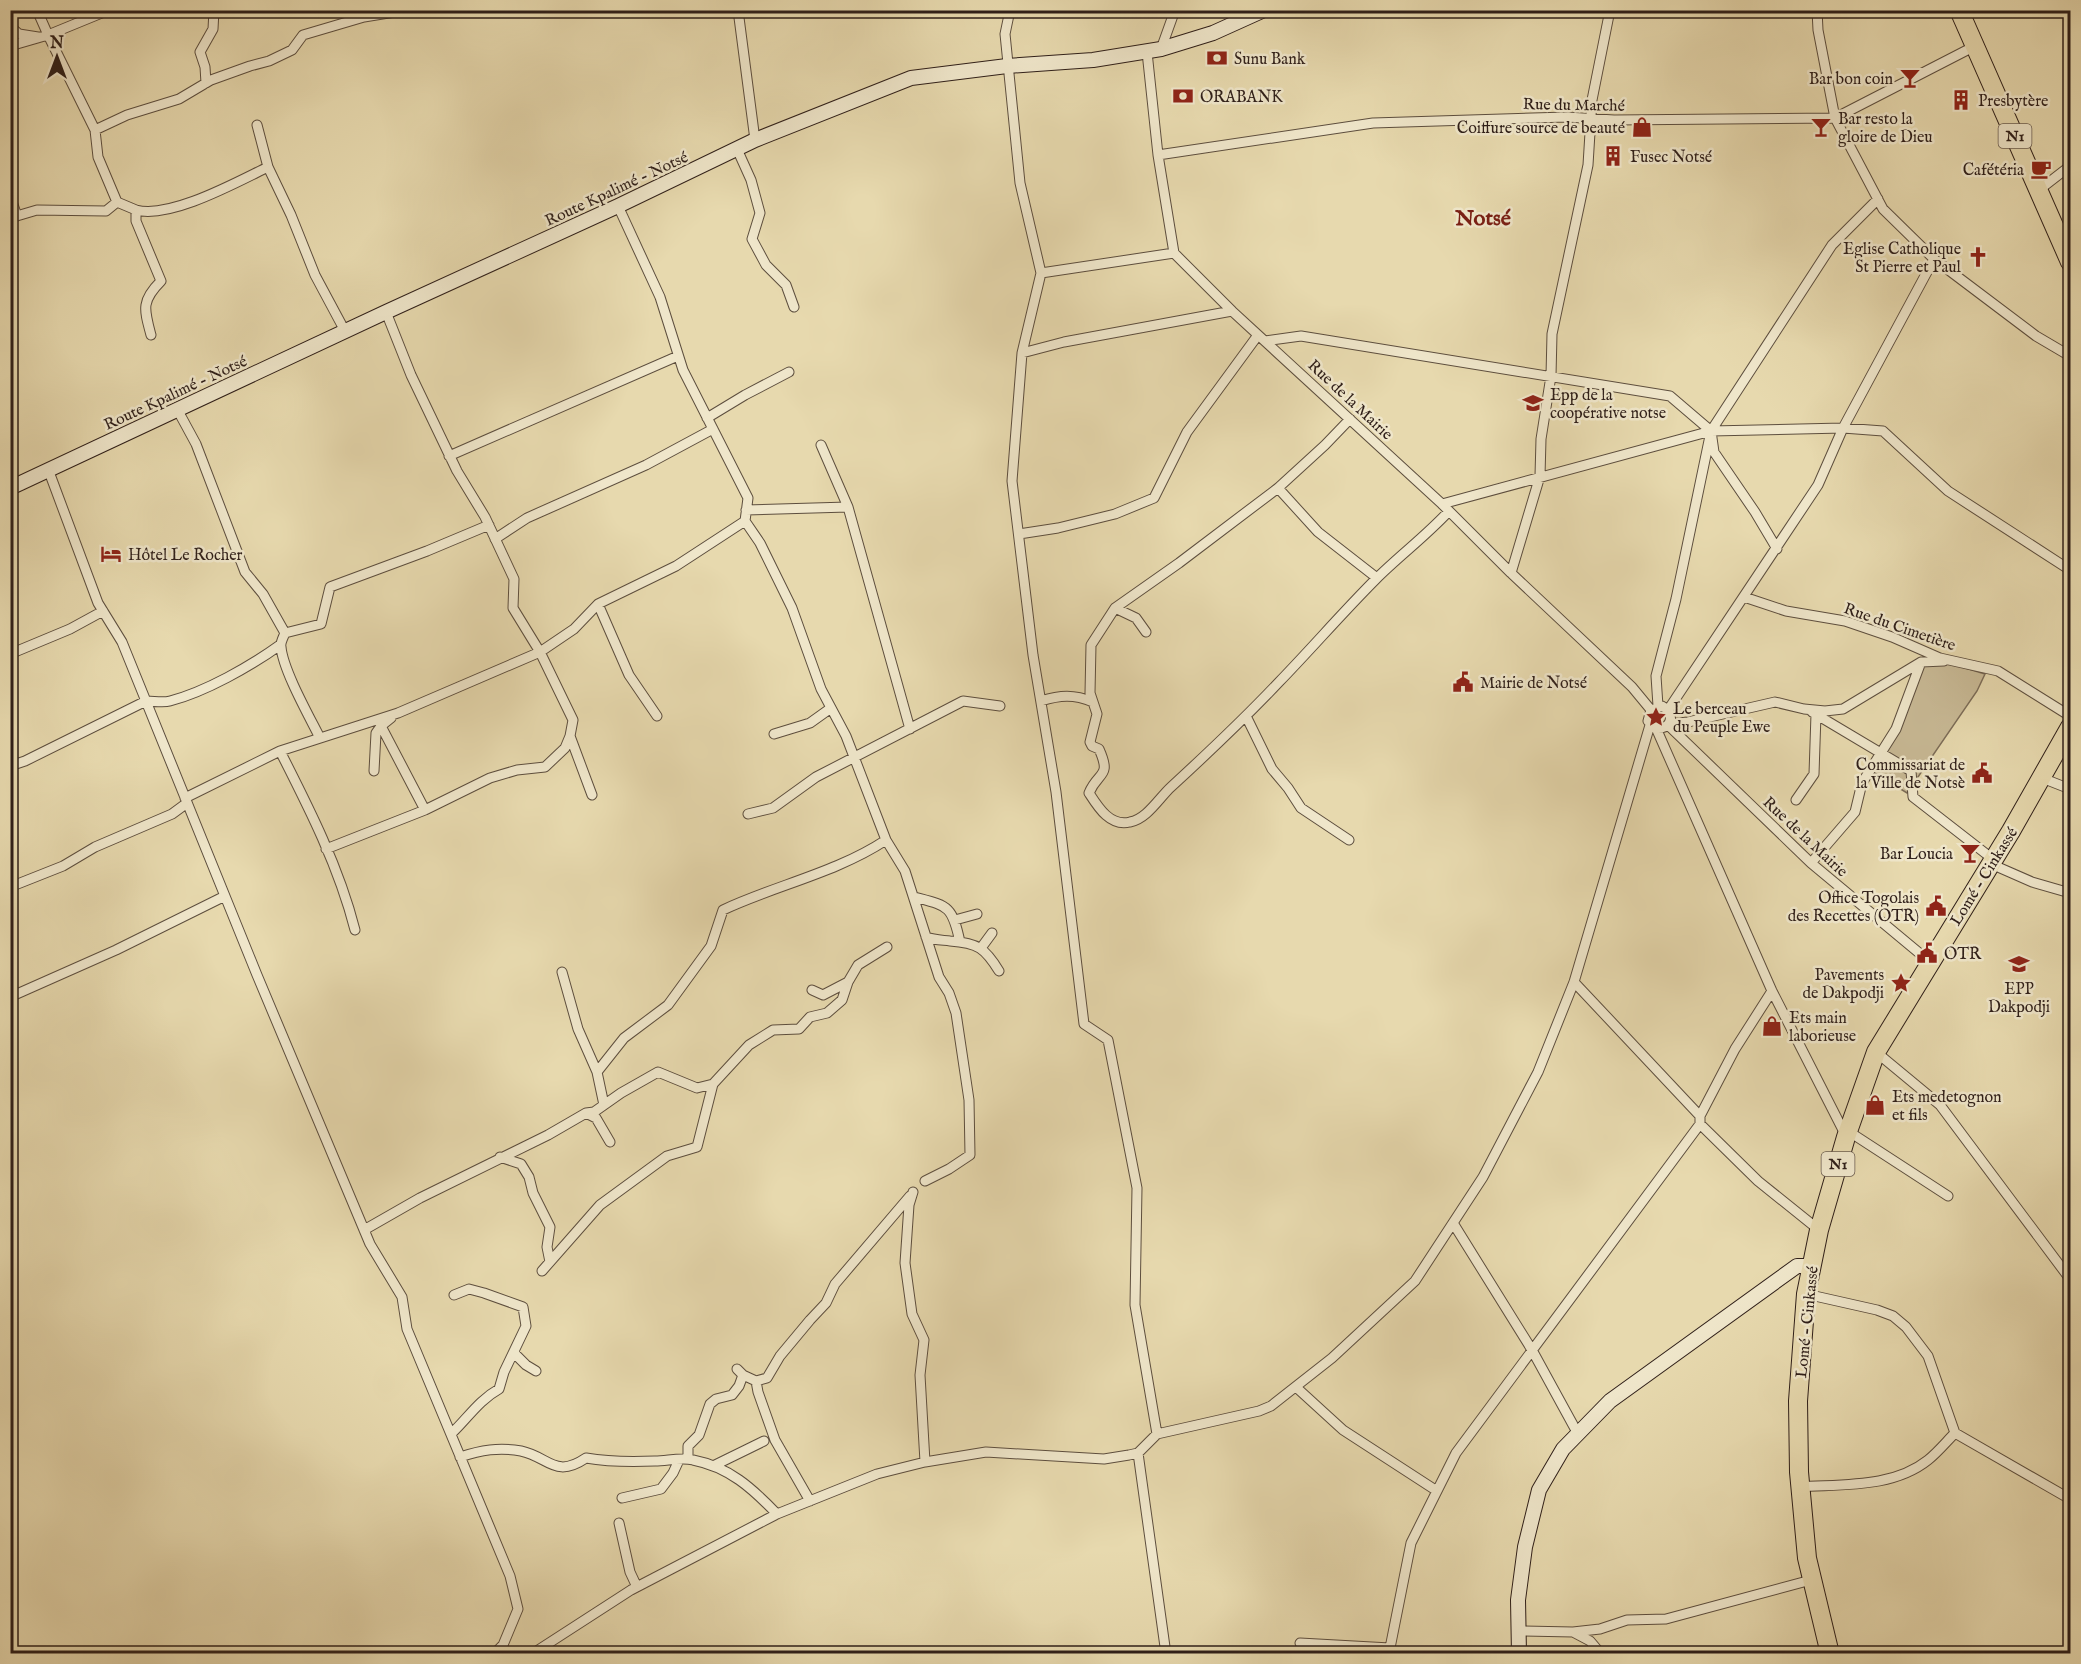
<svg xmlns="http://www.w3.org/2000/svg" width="2081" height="1664" font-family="'IM FELL English',serif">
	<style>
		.green { fill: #c8b995; stroke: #7c6c57; stroke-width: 1.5 }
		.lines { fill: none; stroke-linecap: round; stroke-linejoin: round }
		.street-casing { stroke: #5d4e3e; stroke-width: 11 }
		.secondary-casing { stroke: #2f1f19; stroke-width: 16 }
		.highway-casing { stroke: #2f1f19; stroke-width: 20 }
		.street { stroke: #efe6ca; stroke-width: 9 }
		.secondary { stroke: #efe6ca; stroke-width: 14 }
		.highway { stroke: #e7d9ae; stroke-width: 18 }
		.labels { text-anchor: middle; stroke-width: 5; stroke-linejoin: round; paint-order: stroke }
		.shield { fill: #efe6ca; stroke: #695b4e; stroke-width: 1.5 }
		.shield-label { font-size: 15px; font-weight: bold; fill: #2f1f19 }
		.poi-label { font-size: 16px; fill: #2f1f19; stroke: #efe6ca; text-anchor: start }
		.street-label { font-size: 16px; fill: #2f1f19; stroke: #efe6ca }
		.district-label { font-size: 22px; font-weight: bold; fill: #7a1f14; stroke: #efe6ca }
	</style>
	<rect width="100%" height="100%" fill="#e7d9ae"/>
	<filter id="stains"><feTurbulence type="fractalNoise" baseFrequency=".00333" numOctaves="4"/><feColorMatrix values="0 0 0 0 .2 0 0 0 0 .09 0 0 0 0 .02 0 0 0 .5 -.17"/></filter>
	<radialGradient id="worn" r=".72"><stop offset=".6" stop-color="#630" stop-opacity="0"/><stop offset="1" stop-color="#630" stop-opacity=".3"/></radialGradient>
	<path class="green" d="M1921,663H1949L1985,674L1977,691L1907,793L1868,769L1897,730Z"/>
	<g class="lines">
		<g class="street-casing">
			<path id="street" d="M37,10L48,35L109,10
				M738,10L755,140
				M1010,10L1005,34L1020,183L1041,273L1022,353L1012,481L1033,655L1056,792L1084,1024L1108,1040L1137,1188L1135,1305L1157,1434
				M1817,10L1818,30L1835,118L1883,209L1934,259L2036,336L2070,356
				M10,26L19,34L38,37
				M10,46L48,35L95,130L98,157L117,202L136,210V221L161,281C141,301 144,309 151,335
				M1161,49L1175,10
				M1147,52L1158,155L1174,253L1232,311L1442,504L1511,573L1632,687L1651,710
				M206,83L205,67L200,52L213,29L214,10
				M257,125L268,167L291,215L315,275L345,331
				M95,130L127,115L179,99L211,80L250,66L269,61L292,50L303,35L364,17L407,10
				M737,149L751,180L760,213L752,239L766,265L786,285L794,307
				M1158,155L1373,123L1567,117L1614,120L1835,118L1975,46
				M2039,190L2070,166
				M10,196L17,216
				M618,206L660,297L683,370L748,498L745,521L760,543L792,608L821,689L846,736L886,840L905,871L939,977L949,993L956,1013L969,1100L970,1155L949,1169L925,1181
				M136,210C170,219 235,183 268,167
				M10,218L37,210L106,211L117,202
				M1041,273L1174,253
				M386,312L411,375L457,471L485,517L514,579L513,608L540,652L573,720L570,736L592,795
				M1265,341L1301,336L1670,396L1711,431L1714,452L1755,512L1777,549
				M1022,353L1064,342L1232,311
				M177,409L196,444L245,572L263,594L285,633C283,638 280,643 281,647C283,670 309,716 320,738
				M707,418L745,395L789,372
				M1350,419L1325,445L1278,488L1179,563L1115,608L1091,645L1090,693L1097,714L1090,742L1092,746L1099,749C1112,778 1098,771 1089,793C1098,807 1110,827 1130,822C1147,819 1159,798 1171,787C1208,753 1244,719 1279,682C1312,648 1342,613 1376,579C1399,556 1426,536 1449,511
				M821,445L848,507
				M449,456L678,356
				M48,469L98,603L122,642L257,975L370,1244L402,1297L407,1329L510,1576L518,1609L503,1645L494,1654
				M1278,488L1318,532L1377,578
				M1442,504L1711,431L1843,428L1883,431L1948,491L2070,570
				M746,510L848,507L910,729
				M1019,534L1058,528L1115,514L1154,498L1187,432L1258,335
				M495,539L527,518L646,465L713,429
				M1511,573L1540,476L1541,439L1551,376L1552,334L1588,165L1592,100L1610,10
				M1744,597L1786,611L1845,621L1892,637L1940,658L1998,671L2070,716
				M598,604L629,675L657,716
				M1115,608L1136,618L1146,632
				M285,633L321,624L330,587L427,551L489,525
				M10,654L70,629L103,611
				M1041,701C1060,695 1074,694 1093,702
				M1658,706L1656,676L1676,599L1711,431L1832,245L1878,199
				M1668,710L1818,485L1843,428L1934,259
				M1812,712L1911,771L1913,797L1994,860
				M1246,716L1272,769L1288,788L1301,808L1349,840
				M391,718L381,726L425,810
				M1669,724L1688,722L1775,702L1804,709L1825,711L1843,709L1921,662L1944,661
				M1668,725L1811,863L1930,962
				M1656,728C1668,729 1674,721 1668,710L1662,706L1651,710L1648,721L1656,728L1772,991L1845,1134
				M774,734L810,723L831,708
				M280,751C309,808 339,867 355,930
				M10,766L25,761L146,701C154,701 163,703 170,701C205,692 251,666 280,645
				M374,771L376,733L381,726
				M2042,778L2070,789
				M185,798L280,751L398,713L540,652L574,629L598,604L676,566L745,521
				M1796,800L1814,774L1816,714
				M748,814L773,808L816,777L963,701L1000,706
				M326,849L425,810L490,778L517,770L545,767L565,748L570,736
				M1811,863L1855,812L1862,783L1896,729L1921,662
				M1991,864L2032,882L2070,893
				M10,887L63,866L95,847L172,814L187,803
				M914,897C948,906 952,905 960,942
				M955,920L977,914
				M926,937C934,940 942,940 950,941C978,943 985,948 999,971
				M981,948L992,933
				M562,972L578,1029L597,1072
				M1574,982L1700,1116V1124L1758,1181L1819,1230
				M812,990L823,995L848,982L858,965L887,947
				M10,997L116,950L225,896
				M1876,1052L1940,1105L2070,1279
				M604,1105L597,1072L624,1038L668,1005L711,946L723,910C776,885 836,873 886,840
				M586,1113L596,1118L610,1142
				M1700,1116L1735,1049L1772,991
				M1848,1131L1948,1196
				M500,1157L521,1164L529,1177L533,1193L550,1227L547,1247L550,1262
				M913,1192L909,1205L905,1263L912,1314L924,1340L920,1375L925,1462
				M1453,1223L1532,1350L1578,1434
				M364,1230L420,1198L548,1135L586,1113L594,1112L621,1093L658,1072L697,1088L713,1084
				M542,1271L600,1205L667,1156L697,1147L713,1084L749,1045L773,1030L799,1029L810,1017L827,1013L842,1000L848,982
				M1806,1294L1877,1310L1893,1316L1906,1327L1928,1356L1955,1433L2070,1499
				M514,1353L526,1365L536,1371
				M737,1369L743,1375L756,1381L758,1392L775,1440L810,1501
				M756,1381L767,1378L780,1356L810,1320L826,1303L835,1284L910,1196
				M1297,1388L1343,1430L1437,1491
				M451,1434C467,1419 479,1400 499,1389L504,1372L526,1326L523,1307L484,1293L469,1289L454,1295
				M1138,1453L1166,1654
				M460,1457C481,1450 499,1447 521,1451C549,1457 555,1479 586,1458C609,1462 632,1462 655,1461C667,1461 681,1457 693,1460C729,1467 752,1488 777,1514
				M688,1459V1446L699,1435L710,1404L716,1399L732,1395L739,1386L743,1375
				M713,1466L764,1441
				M1800,1487C1843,1484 1893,1488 1928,1460C1938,1452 1946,1442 1955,1433
				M622,1498L661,1489L673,1473L679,1460
				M619,1523L630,1572L637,1587
				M1518,1631L1573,1632L1600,1629L1627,1620L1666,1619L1811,1580
				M1573,1632L1590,1641L1601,1654
				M1300,1643L1390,1648L1400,1654
				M1390,1648L1411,1543L1456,1453L1700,1124
				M532,1654L631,1590L777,1514L877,1474L925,1462L986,1452L1104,1459L1129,1455L1138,1453L1157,1434L1259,1411L1271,1406L1332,1358L1415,1281L1483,1177L1538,1072L1574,982L1650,725
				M1405,1654L1519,1652"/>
		</g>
		<g class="secondary-casing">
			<path id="secondary" d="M10,488L386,312L618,206L755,140L911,78L1007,66L1093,60L1161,49L1213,33L1264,10
				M1519,1654L1518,1600L1525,1547L1539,1490L1563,1449L1610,1401L1797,1266H1811"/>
		</g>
		<g class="highway-casing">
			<path id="highway" d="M1959,10L2070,262
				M1830,1654L1807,1558L1799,1472L1798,1401L1806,1294L1819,1230L1846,1137L1876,1052L2011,831L2070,727"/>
		</g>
		<use href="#street" class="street"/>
		<use href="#secondary" class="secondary"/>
		<use href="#highway" class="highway"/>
	</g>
	<defs>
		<g id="bank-bare" transform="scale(1.62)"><path d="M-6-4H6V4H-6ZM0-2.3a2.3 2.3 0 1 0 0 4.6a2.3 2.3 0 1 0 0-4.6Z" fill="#8f2418" stroke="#efe6ca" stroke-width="2.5" paint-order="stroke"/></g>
		<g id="bar-bare" transform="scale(1.62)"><path d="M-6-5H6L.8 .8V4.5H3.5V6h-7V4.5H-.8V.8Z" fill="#8f2418" stroke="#efe6ca" stroke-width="2.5" paint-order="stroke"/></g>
		<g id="building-bare" transform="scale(1.62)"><path d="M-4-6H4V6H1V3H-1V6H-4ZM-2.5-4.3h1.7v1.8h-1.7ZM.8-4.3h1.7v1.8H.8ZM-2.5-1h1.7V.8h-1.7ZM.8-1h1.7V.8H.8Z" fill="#8f2418" stroke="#efe6ca" stroke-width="2.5" paint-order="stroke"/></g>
		<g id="shop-bare" transform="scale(1.62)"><path d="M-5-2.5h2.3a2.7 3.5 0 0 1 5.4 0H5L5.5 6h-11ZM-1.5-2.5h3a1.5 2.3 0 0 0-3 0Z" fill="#8f2418" stroke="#efe6ca" stroke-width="2.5" paint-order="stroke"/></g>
		<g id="cafe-bare" transform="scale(1.62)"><path d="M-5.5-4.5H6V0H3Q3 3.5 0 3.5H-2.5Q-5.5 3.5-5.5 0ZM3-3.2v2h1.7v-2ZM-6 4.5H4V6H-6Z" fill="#8f2418" stroke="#efe6ca" stroke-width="2.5" paint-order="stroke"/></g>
		<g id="church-bare" transform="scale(1.62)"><path d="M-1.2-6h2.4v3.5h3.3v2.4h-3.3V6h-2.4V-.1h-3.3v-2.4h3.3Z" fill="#8f2418" stroke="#efe6ca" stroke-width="2.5" paint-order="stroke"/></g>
		<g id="school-bare" transform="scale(1.62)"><path d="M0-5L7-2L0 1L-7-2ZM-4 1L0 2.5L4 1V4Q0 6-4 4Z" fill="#8f2418" stroke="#efe6ca" stroke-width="2.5" paint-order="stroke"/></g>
		<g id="hotel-bare" transform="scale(1.62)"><path d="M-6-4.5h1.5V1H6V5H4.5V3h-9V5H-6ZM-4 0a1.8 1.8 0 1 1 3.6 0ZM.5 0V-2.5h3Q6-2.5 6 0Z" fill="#8f2418" stroke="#efe6ca" stroke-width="2.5" paint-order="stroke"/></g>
		<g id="civic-bare" transform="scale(1.62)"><path d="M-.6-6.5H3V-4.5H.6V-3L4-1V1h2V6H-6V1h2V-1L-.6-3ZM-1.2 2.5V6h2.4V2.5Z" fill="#8f2418" stroke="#efe6ca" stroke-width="2.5" paint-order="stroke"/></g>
		<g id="sight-bare" transform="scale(1.62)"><path d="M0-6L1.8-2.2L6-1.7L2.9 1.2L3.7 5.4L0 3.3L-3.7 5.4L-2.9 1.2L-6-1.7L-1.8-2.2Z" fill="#8f2418" stroke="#efe6ca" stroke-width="2.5" paint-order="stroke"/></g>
	</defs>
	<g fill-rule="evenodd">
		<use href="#bank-bare" x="1217" y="58"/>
		<use href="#bar-bare" x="1910" y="78"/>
		<use href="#bank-bare" x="1183" y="96"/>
		<use href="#building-bare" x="1961" y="100"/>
		<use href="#shop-bare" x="1642" y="127"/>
		<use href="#bar-bare" x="1821" y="127"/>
		<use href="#building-bare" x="1613" y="156"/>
		<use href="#cafe-bare" x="2041" y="169"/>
		<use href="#church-bare" x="1978" y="257"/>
		<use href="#school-bare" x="1533" y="403"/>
		<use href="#hotel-bare" x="111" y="554"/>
		<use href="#civic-bare" x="1463" y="682"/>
		<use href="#sight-bare" x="1656" y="717"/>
		<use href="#civic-bare" x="1982" y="773"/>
		<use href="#bar-bare" x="1970" y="853"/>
		<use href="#civic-bare" x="1936" y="906"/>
		<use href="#civic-bare" x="1927" y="953"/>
		<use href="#school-bare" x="2019" y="964"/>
		<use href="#sight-bare" x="1901" y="983"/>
		<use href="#shop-bare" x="1772" y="1026"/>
		<use href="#shop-bare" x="1875" y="1105"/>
	</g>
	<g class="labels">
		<g class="shield">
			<rect x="1998.5" y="124" width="33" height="24" rx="4.5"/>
			<rect x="1821.5" y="1152" width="33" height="24" rx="4.5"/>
		</g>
		<g class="shield-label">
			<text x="2015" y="141">N1</text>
			<text x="1838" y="1169">N1</text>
		</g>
		<g class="poi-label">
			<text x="1234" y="64">Sunu Bank</text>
			<text x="1893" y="84" text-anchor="end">Bar bon coin</text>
			<text x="1200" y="102">ORABANK</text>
			<text x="1978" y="106">Presbytère</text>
			<text x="1838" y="124">Bar resto la<tspan x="1838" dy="18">gloire de Dieu</tspan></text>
			<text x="1625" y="133" text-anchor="end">Coiffure source de beauté</text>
			<text x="1630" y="162">Fusec Notsé</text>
			<text x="2024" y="175" text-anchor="end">Cafétéria</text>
			<text x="1961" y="254" text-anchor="end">Eglise Catholique<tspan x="1961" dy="18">St Pierre et Paul</tspan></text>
			<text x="1550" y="400">Epp de la<tspan x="1550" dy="18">coopérative notse</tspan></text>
			<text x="128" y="560">Hôtel Le Rocher</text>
			<text x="1480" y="688">Mairie de Notsé</text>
			<text x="1673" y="714">Le berceau<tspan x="1673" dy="18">du Peuple Ewe</tspan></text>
			<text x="1965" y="770" text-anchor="end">Commissariat de<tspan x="1965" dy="18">la Ville de Notsè</tspan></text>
			<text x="1953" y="859" text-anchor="end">Bar Loucia</text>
			<text x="1919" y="903" text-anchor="end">Office Togolais<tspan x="1919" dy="18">des Recettes (OTR)</tspan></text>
			<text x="1944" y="959">OTR</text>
			<text x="1884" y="980" text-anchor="end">Pavements<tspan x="1884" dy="18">de Dakpodji</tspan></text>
			<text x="2019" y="994" text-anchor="middle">EPP<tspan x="2019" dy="18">Dakpodji</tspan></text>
			<text x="1789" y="1023">Ets main<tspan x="1789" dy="18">laborieuse</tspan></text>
			<text x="1892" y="1102">Ets medetognon<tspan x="1892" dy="18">et fils</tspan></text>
		</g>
		<g class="street-label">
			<text transform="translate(1574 104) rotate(1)" y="6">Rue du Marché</text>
			<text transform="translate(616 188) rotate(-25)" y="6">Route Kpalimé - Notsé</text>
			<text transform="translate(175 392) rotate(-25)" y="6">Route Kpalimé - Notsé</text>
			<text transform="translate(1351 399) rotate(43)" y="6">Rue de la Mairie</text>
			<text transform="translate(1900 626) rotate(19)" y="6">Rue du Cimetière</text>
			<text transform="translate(1806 836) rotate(43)" y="6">Rue de la Mairie</text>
			<text transform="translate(1983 876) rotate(-58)" y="6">Lomé - Cinkassé</text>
			<text transform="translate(1806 1322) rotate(-84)" y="6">Lomé - Cinkassé</text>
		</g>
		<g class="district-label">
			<text x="1483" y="225">Notsé</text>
		</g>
	</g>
	<rect width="2081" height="1664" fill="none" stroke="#e7d9ae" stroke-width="36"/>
	<rect x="12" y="12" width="2057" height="1640" fill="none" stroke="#2f1f19" stroke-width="3"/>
	<rect x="18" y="18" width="2045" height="1628" fill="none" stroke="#2f1f19" stroke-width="1.5"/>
	<g transform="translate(57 57)" stroke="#efe6ca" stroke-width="4.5" paint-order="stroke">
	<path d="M0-4.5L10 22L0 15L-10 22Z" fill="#2f1f19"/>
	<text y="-9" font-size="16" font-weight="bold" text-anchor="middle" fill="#2f1f19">N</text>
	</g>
	<rect width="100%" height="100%" filter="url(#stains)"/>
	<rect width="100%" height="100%" fill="url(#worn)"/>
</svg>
